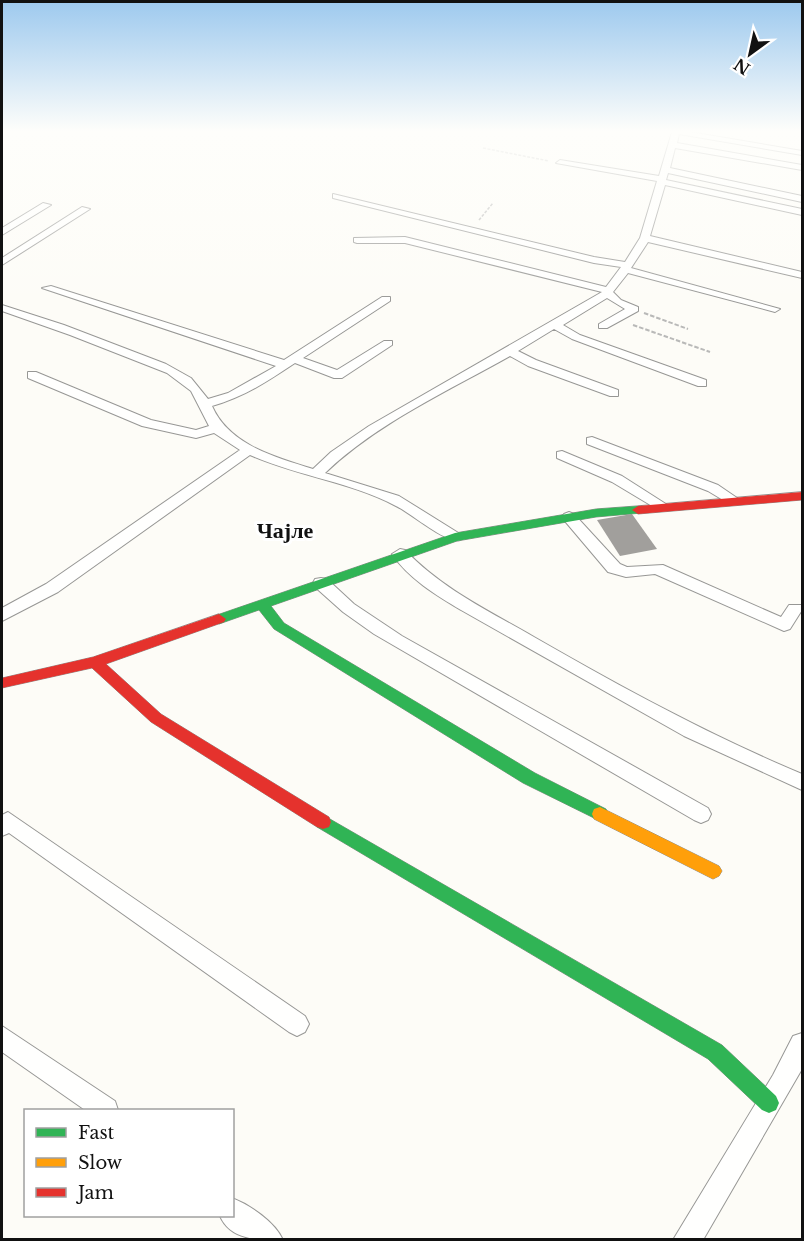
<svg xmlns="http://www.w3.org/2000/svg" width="804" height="1241" font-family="'Libre Baskerville',serif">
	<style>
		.building { fill: #a19f9c }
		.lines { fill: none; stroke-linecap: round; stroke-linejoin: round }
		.street-casing { stroke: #979795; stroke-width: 2 }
		.fast-casing { stroke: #8e8d8b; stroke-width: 1 }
		.slow-casing { stroke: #8e8d8b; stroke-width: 1 }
		.jam-casing { stroke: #8e8d8b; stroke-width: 1 }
		.path-far1 { stroke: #b9b9b8; stroke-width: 1.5; stroke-dasharray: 3 1.5; stroke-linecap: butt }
		.path { stroke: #b9b9b8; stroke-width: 2; stroke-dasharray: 4.5 2; stroke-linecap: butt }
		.street { fill: #fffffe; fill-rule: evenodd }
		.fast { fill: #30b455; fill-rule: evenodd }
		.slow { fill: #ff9f0a; fill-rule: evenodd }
		.jam { fill: #e5322d; fill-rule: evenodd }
		.labels { text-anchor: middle; stroke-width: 6; stroke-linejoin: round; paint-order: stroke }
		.quarter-label { font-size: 22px; font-weight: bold; fill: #111; stroke: #fff }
	</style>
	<rect width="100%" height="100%" fill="#fdfcf7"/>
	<path class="building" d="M632,514L657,549L620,556L597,520Z"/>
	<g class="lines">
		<g class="street-casing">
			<path id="street" d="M672,132H690L802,151V155L679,134L677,143L802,165V170L675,148L670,168L802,196V202L668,173L666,180L802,209V215L665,185L650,236L802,272V278L648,242L631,268L780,309L775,312L628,273L613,292L621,300L638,307V311L607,328H599V324L625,309L607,298L563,325L580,335L706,380V386H698L572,339L554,329L518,351L536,360L618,390V396H610L528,366L510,356C448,391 377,423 325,473L399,496L460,534L463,537L460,540C446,544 411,513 396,506C351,482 297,476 250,455L58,592L2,621V608L46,584L240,450L214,433L196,438L142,426L28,378V372H36L151,420L196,430L209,426L191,391L167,373L70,335L2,311V305L64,325L166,364L191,378L208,399L228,393L276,366L42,288L51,286L284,360L382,297H390V301L303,358L337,370L384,341H392V345L342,378H334L295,363C268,381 244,397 212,406C229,445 275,457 313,469L331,452L369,426L602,292L405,243H357L354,242V238L405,237L606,287L621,267L594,263L333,198V194L594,257L625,262L640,238L657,181L556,163L560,160L659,176Z
				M43,203L51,205L2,235V228Z
				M82,207L90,209L2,265V258Z
				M592,437L718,485L740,500L738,503H728L708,491L587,444V438Z
				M562,451L622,476L669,506L667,509H657L612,482L557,458V452Z
				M569,512L574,514L620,564L627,567L663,565L781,617L789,605H801L802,610L790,629L784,631L655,574L626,577L608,572L564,520L562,517L564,514Z
				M400,549L405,550C442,589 489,611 534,637C621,687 709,735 802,774V790L684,736L461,610C436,595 409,579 392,554Z
				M321,578L327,579L354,604L402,636L708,808L711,814L708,820L701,823L694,820L374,634L343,612L315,587L313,583L315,579Z
				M8,812L305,1016L309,1024L305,1032L297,1036L289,1032L9,833L2,836V815Z
				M2,1026L115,1101L118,1110H85L2,1052Z
				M802,1033V1069L703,1240H673L773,1075L793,1036Z
				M232,1198C250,1205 275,1222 283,1240C260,1240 231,1241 220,1216H232Z"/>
		</g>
		<g class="fast-casing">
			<path id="fast" d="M638,506L642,507L644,510L642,513L596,517L457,541L271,606L284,623L535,773L606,809L608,814L606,819L600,821L523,783L274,629L259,610L219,624L212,619L214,616L455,533L596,509Z
				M323,815L722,1045L776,1096L779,1103L776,1110L769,1113L762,1110L708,1059L317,827L315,822L317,817Z"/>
		</g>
		<g class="slow-casing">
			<path id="slow" d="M600,807L719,866L722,871L719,876L713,879L707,876L594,819L592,814L594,809Z"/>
		</g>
		<g class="jam-casing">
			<path id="jam" d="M802,492V500L638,514L632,510L638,506Z
				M219,614L226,619L224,622L106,664L161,714L329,817L331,822L329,827L323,829L317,827L151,722L92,668L2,688V678L93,657Z"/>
		</g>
		<path class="path-far1" d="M483,148L549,161
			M479,220L493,203"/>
		<path class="path" d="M644,313L688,329
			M633,325L710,352"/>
		<use href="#street" class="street"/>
		<use href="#fast" class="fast"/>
		<use href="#slow" class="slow"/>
		<use href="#jam" class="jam"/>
	</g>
	<linearGradient id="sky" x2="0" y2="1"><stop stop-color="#9dc9ee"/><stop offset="0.43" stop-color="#fefefb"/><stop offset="1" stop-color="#fefefb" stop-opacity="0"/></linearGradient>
	<rect width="804" height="305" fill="url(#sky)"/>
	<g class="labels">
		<g class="quarter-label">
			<text x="285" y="538">Чајле</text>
		</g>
	</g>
	<rect width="804" height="1241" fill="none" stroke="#111111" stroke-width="6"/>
	<rect x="24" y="1109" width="210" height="108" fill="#ffffff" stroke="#a0a0a0" stroke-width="1.5"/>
	<rect x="36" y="1128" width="30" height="9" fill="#30b455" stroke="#a0a0a0" stroke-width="1.5"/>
	<text x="78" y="1139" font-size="18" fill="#111111">Fast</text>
	<rect x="36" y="1158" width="30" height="9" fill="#ff9f0a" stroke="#a0a0a0" stroke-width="1.5"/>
	<text x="78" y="1169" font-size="18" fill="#111111">Slow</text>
	<rect x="36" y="1188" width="30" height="9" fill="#e5322d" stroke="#a0a0a0" stroke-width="1.5"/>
	<text x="78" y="1199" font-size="18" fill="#111111">Jam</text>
	<g transform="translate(750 54) rotate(213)" stroke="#ffffff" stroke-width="4.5" paint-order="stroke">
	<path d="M0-4.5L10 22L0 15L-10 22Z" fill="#111111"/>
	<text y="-9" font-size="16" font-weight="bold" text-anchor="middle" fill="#111111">N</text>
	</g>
</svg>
